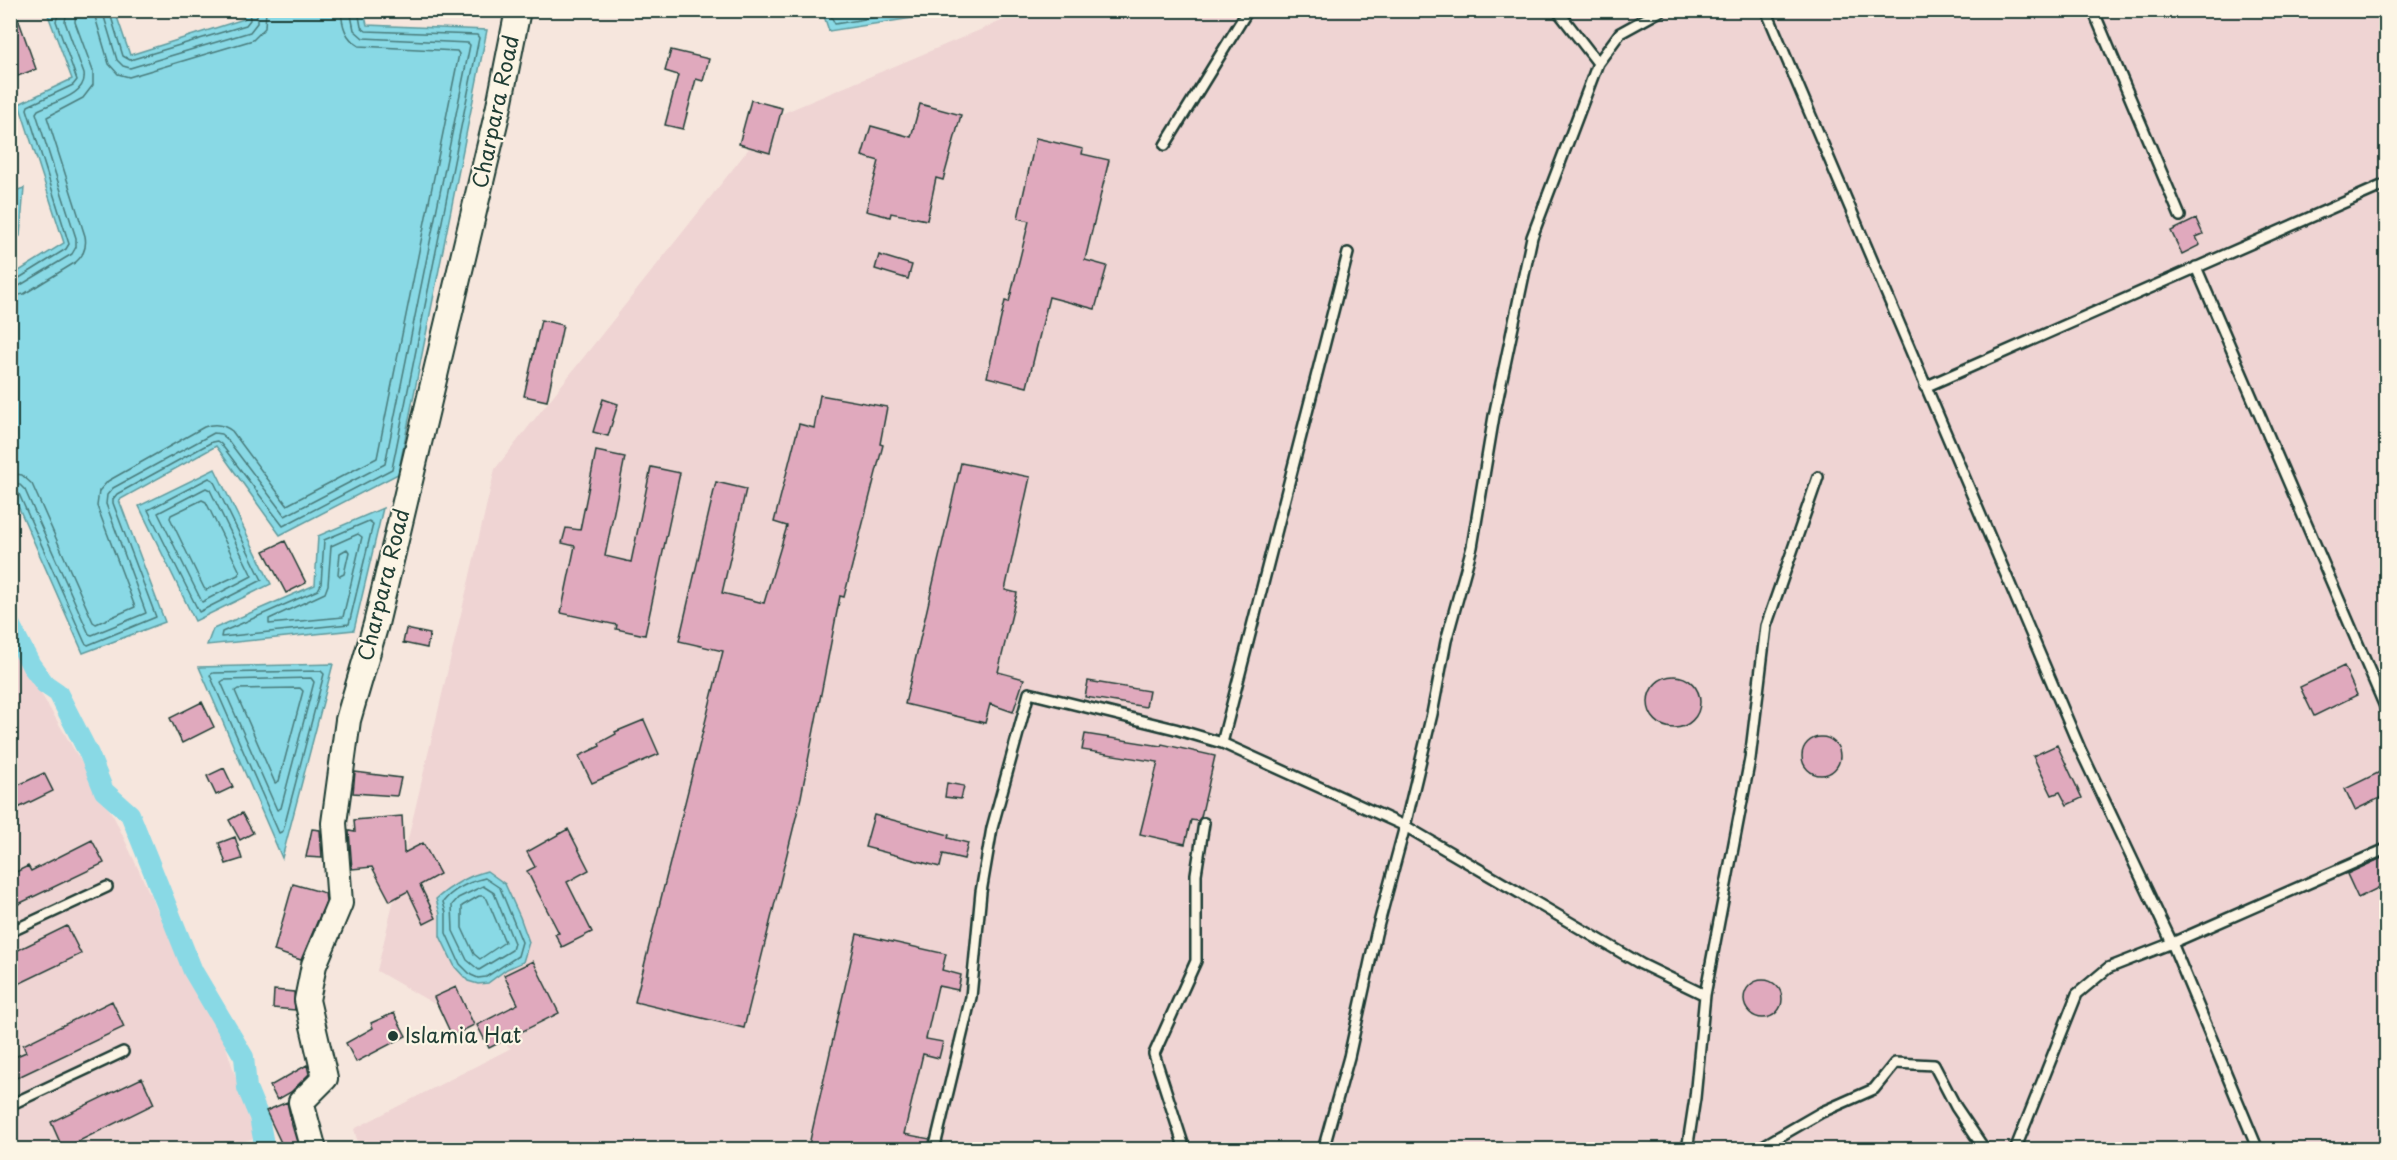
<svg xmlns="http://www.w3.org/2000/svg" width="2397" height="1160" font-family="'Playpen Sans',sans-serif">
	<style>
		.built { fill: #efd4d3 }
		.water { fill: #89d9e5; stroke: #5f9b9e; stroke-width: 1.5 }
		.lines { fill: none; stroke-linecap: round; stroke-linejoin: round }
		.shore { stroke: #497b7b; stroke-width: 1.5 }
		.canal { stroke: #89d9e5; stroke-width: 20 }
		.building { fill: #e0a9bd; stroke: #1f3d34; stroke-width: 1.5 }
		.service-casing { stroke: #1f3d34; stroke-width: 14 }
		.tertiary-casing { stroke: #1f3d34; stroke-width: 28 }
		.service { stroke: #fcf5e5; stroke-width: 9 }
		.tertiary { stroke: #fcf5e5; stroke-width: 24 }
		.poi-dot { fill: #1f3d34; stroke: #fcf5e5; stroke-width: 2 }
		.labels { text-anchor: middle; stroke-width: 4.5; stroke-linejoin: round; paint-order: stroke }
		.street-label { font-size: 21px; fill: #1f3d34; stroke: #fcf5e5 }
		.poi-label { font-size: 21px; fill: #1f3d34; stroke: #fcf5e5; text-anchor: start }
	</style>
	<rect width="100%" height="100%" fill="#f6e6dd"/>
	<filter id="ink" filterUnits="userSpaceOnUse"><feTurbulence type="fractalNoise" baseFrequency=".0167" numOctaves="2"/><feDisplacementMap in="SourceGraphic" scale="12" xChannelSelector="R" yChannelSelector="G"/><feConvolveMatrix kernelMatrix="1 2 1 2 8 2 1 2 1" color-interpolation-filters="sRGB"/></filter>
	<g filter="url(#ink)">
		<path class="built" d="M1025,11H2386V1149L360,1150L354,1129L511,1048L377,971L495,469L774,117Z
			M10,641L115,819L200,1002L222,1034L255,1138L232,1145L233,1149H11Z"/>
		<path class="water" d="M63,10L115,11L130,55L244,19L243,11H364L367,25L487,30L398,474L280,535L216,446L119,500L165,622L83,653L11,490V276L64,243L19,104L72,79L48,15Z
			M822,10H957V11L829,31Z
			M24,188L20,236L11,241V192Z
			M215,469L271,584L195,621L139,506Z
			M383,508L354,630L207,645L213,629L315,585L318,536Z
			M333,664L282,858L199,667Z
			M487,871L505,884L520,917L529,942L523,962L507,969L488,983L478,984L468,981L455,967L440,936V914L436,899C452,885 467,876 487,871Z"/>
		<g class="lines">
			<path class="shore" d="M93,10L109,64L118,74L129,77L253,40L265,28L266,10
				M102,10L117,60L123,66L130,68L250,32L257,23V10
				M109,10L123,56L130,60L246,25L250,20L249,10
				M828,10L835,24L919,10
				M10,281L16,280L66,249L69,244L27,109L28,106L73,85L77,80L56,21L60,10
				M10,288L19,286L72,254L76,247V238L36,113L38,110C53,102 87,95 84,74L65,22L67,10
				M10,297L24,294L76,262C84,255 87,247 85,236L47,117L83,98L93,85V71L75,22L76,10
				M10,473L22,475L32,484L93,622L96,624L135,607L97,506L99,491L108,481L204,427C214,423 223,424 232,431L287,505L377,458L459,54L457,51L359,46C345,38 342,25 341,10
				M209,478L213,480L262,580L199,612L148,510Z
				M10,482L19,484L25,490L89,634L92,635L146,613L106,504L107,495L113,488L214,433L221,434L227,439L285,516L385,464L470,45L468,43L363,38L354,30L350,10
				M206,488L210,490L252,576L202,602L158,513Z
				M10,490L19,494L85,643L88,645L156,617L113,503V499L117,494L212,442L217,441L221,444L283,526L392,469L479,38L477,35L366,31L361,27L358,10
				M202,500L206,502L240,572L238,575L206,590L204,588L170,518L171,515Z
				M369,521L373,524L349,624L221,637L222,632L318,590L321,584L324,540Z
				M358,534L362,537L343,617L269,624V619L325,593L328,585L331,546Z
				M347,549L349,552L344,574L340,576L338,574L340,553Z
				M321,671L324,674L283,831L279,833L210,675L213,673Z
				M311,678L314,682L281,808L277,810L221,682L224,680Z
				M300,688L303,691L279,781L275,783L235,691L238,689Z
				M485,878L500,888L522,942L518,956L486,977L478,978L471,975L460,964L446,933V913L443,902C453,889 469,882 485,878Z
				M483,886L494,893L514,943L512,950L479,970L467,960L453,931L452,905L458,898Z
				M479,896H483L487,899L505,942L480,959L474,954L462,928V906Z"/>
			<path class="canal" d="M10,624L31,665L45,684L58,693L89,754L104,791L130,814L193,971L244,1057L247,1088L259,1117L265,1150"/>
		</g>
		<path class="building" d="M10,10H15L36,69L10,79Z
			M671,50L709,59L703,81L696,79L683,129L665,125L678,75L665,71Z
			M751,100L782,108L770,153L739,144Z
			M920,104L961,115L943,180L936,178L927,220L891,213L890,217L866,211L879,161L862,156L871,126L911,137Z
			M1036,138L1083,149L1082,154L1109,160L1085,260L1107,266L1095,309L1049,297L1027,387L987,377L1005,301L1009,302L1029,221L1018,218Z
			M2196,219L2203,234L2196,237L2200,245L2182,254L2171,231Z
			M879,255L912,265L908,279L875,269Z
			M541,320L563,325L547,401L524,396Z
			M820,395L887,407L880,444L883,445L844,597L840,596L801,797L744,1028L635,1002L723,651L679,641L716,482L746,489L722,593L764,603L787,526L774,522L799,424L814,428Z
			M603,399L618,404L608,436L593,432Z
			M596,451L625,457L605,556L631,562L651,467L680,473L645,635L616,629L617,625L561,613L575,546L562,543L566,528L580,530Z
			M961,463L1030,477L1005,590L1017,593L998,672L1024,679L1013,712L990,704L985,723L905,704Z
			M285,541L306,583L286,593L264,551Z
			M406,629L430,634L427,648L403,643Z
			M2344,666L2357,695L2314,716L2300,687Z
			M1648 702a26 26 0 1 1 52 0a26 26 0 1 1-52 0Z
			M1088,681L1149,691L1146,707L1085,697Z
			M202,702L214,727L182,743L170,718Z
			M644,720L659,754L592,783L579,756L600,746L599,743L616,734L615,732Z
			M1085,734L1161,746L1162,744L1215,756L1201,817L1198,821L1191,820L1185,844L1140,834L1158,762L1082,750Z
			M1802 756a19 19 0 1 1 38 0a19 19 0 1 1-38 0Z
			M2057,745L2082,798L2067,805L2060,792L2052,795L2033,756Z
			M224,768L233,787L216,795L207,776Z
			M2386,769V795L2355,810L2345,789Z
			M355,772L401,778L397,796L353,793Z
			M44,773L53,791L10,812V789Z
			M947,783L964,786L961,799L945,797Z
			M242,813L253,833L240,840L229,820Z
			M874,815L949,835L948,838L968,843L964,859L943,854L940,867L865,847Z
			M402,816L404,853L423,843L440,874L420,885L436,918L424,924L408,891L390,901L372,867L352,869L349,831L355,832L354,820Z
			M312,829L320,830L322,858L306,857Z
			M568,829L589,870L567,882L592,932L562,947L555,934L559,933L527,871L535,867L527,852Z
			M235,837L242,859L226,864L219,843Z
			M92,840L104,863L10,908V875L28,866L31,871Z
			M2386,856V884L2358,898L2347,874Z
			M293,884L325,893L326,901L301,960L274,951Z
			M67,926L81,954L10,988V954Z
			M857,934L946,954L942,970L961,975L958,990L938,986L926,1039L943,1042L939,1058L923,1054L904,1134L930,1139L927,1149H808Z
			M533,961L559,1013L489,1048L477,1025L518,1004L504,975Z
			M1744 999a19 19 0 1 1 38 0a19 19 0 1 1-38 0Z
			M456,987L474,1025L452,1036L434,997Z
			M274,990L294,992L295,1010L273,1008Z
			M112,1001L124,1027L10,1081V1059L26,1052L23,1045Z
			M394,1013L406,1036L356,1062L346,1043L373,1028L371,1023Z
			M307,1065L309,1074L291,1092L277,1100L270,1086Z
			M142,1078L154,1104L63,1149L51,1122Z
			M287,1102L292,1125L299,1149H284L266,1111Z"/>
		<g class="lines">
			<g class="service-casing">
				<path id="service" d="M1766,10L2080,749L2172,943L2386,849
					M2093,10L2180,216
					M1598,63L1620,33L1662,10
					M1165,145L1248,10
					M2196,267L2386,709
					M1925,387L2386,184
					M1222,743L1348,253
					M10,932L107,887
					M10,1105L123,1052
					M934,1150L971,997L981,892L992,828L1029,693L1175,729L1222,743L1405,826L1641,964L1705,995
					M1185,1150L1154,1054L1196,961V874L1204,823
					M1323,1150L1349,1057L1376,934L1405,826L1432,714L1446,641L1472,547L1494,416L1532,237L1598,63L1557,10
					M1687,1150L1695,1098L1705,995L1750,759L1766,626L1818,477
					M1756,1150L1822,1112L1874,1089L1895,1063L1934,1065L1956,1107L1985,1150
					M2015,1150L2077,994L2108,968L2172,943L2258,1150"/>
			</g>
			<g class="tertiary-casing">
				<path id="tertiary" d="M314,1150L301,1102L325,1078L307,1000L314,965L340,903L334,823L348,720L376,624L499,106L518,10"/>
			</g>
			<use href="#service" class="service"/>
			<use href="#tertiary" class="tertiary"/>
		</g>
	</g>
	<circle class="poi-dot" cx="393" cy="1036" r="6"/>
	<g class="labels">
		<g class="street-label">
			<text transform="translate(496 112) rotate(-78)" y="7">Charpara Road</text>
			<text transform="translate(384 585) rotate(-76)" y="7">Charpara Road</text>
		</g>
		<g class="poi-label">
			<text x="405" y="1043">Islamia Hat</text>
		</g>
	</g>
	<rect width="2397" height="1160" fill="none" stroke="#fcf5e5" stroke-width="36"/>
	<rect x="18" y="18" width="2361" height="1124" fill="none" stroke="#1f3d34" stroke-width="2" filter="url(#ink)"/>
</svg>
